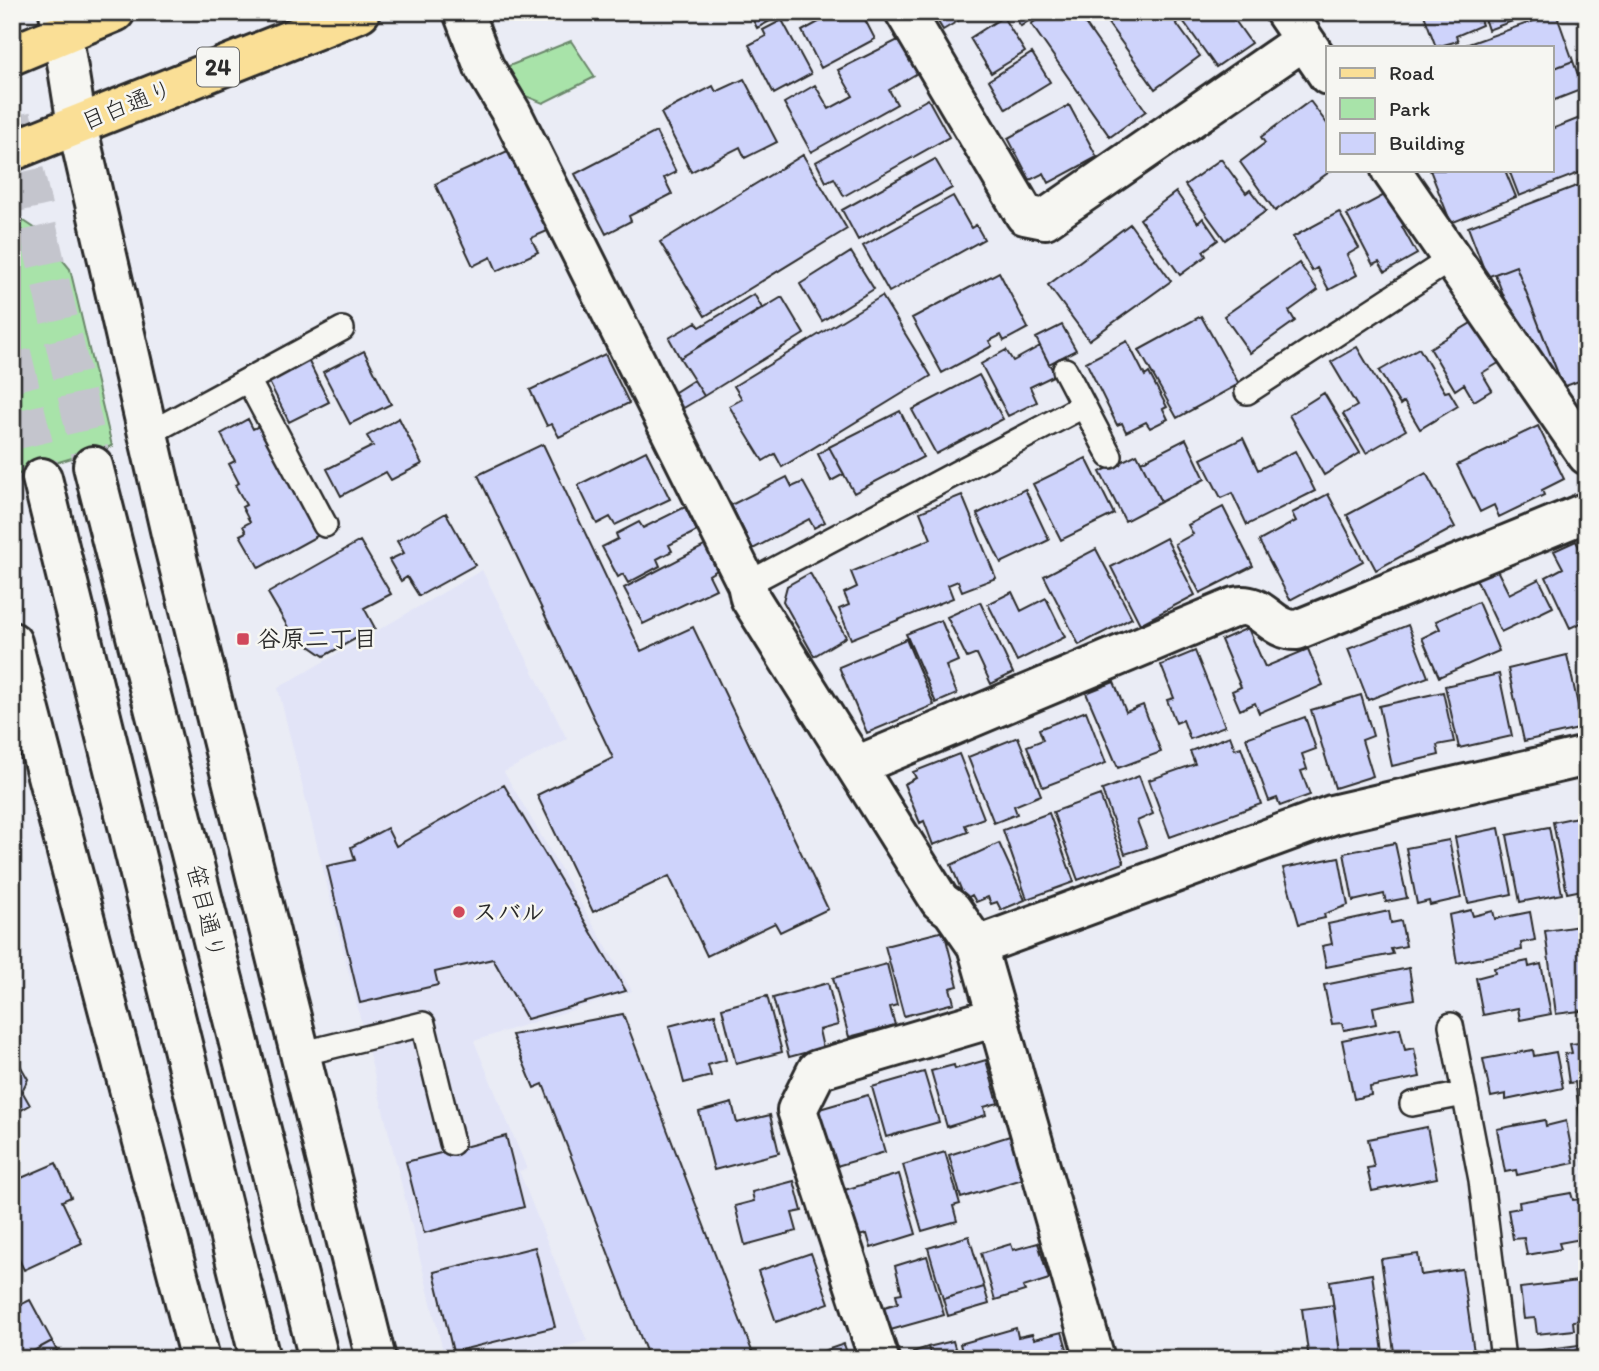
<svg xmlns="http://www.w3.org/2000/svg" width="1599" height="1371" font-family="Itim,'Klee One',sans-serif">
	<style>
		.built { fill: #e2e4f7 }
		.green { fill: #a8e3a9; stroke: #6a876a; stroke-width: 2 }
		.building { fill: #ced3fb; stroke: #2b2b2b; stroke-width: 2 }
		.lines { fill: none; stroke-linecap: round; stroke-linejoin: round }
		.secondary-tunnel { stroke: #c4c5cd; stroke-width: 38; stroke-dasharray: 38 19; stroke-linecap: butt }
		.service-casing { stroke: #2b2b2b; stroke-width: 28 }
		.minor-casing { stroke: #2b2b2b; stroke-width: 44 }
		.secondary-casing { stroke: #2b2b2b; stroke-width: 44 }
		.primary-casing { stroke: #2b2b2b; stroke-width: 44 }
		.service { stroke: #f6f6f2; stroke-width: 23 }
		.minor { stroke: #f6f6f2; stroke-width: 38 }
		.secondary { stroke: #f6f6f2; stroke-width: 38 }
		.primary { stroke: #fadf96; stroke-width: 38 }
		.poi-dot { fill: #d1495b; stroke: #f6f6f2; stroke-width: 2.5 }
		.labels { text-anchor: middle; stroke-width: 5; stroke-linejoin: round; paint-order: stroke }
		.shield { fill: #f6f6f2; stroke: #686867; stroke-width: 2 }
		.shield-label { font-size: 23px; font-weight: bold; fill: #2b2b2b }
		.street-label { font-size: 24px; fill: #2b2b2b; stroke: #f6f6f2 }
		.poi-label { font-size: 24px; font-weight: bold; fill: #2b2b2b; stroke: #f6f6f2; text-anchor: start }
	</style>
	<rect width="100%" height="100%" fill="#eaecf5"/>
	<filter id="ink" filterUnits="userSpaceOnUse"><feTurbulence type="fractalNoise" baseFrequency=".0143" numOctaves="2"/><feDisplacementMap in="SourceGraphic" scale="14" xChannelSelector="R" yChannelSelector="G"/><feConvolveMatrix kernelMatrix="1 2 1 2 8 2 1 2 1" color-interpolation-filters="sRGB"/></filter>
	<g filter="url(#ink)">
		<path class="built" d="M482,570L567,739L504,772L632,991L474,1041L527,1169L519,1171L587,1341L516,1359H445L278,688Z"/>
		<path class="green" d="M571,41L595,77L543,103L523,95L499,70Z
			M12,213L39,231L70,269L112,446L12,476L18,393L12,372Z"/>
		<path class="building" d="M749,12H786L757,28Z
			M837,12H861L875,39L821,68L802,31Z
			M932,12H973L943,30Z
			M1011,12H1041L1021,26Z
			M1048,12H1077L1146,111L1110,137L1031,24Z
			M1115,12H1168L1200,56L1155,89L1105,19Z
			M1177,12H1198L1184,22Z
			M1198,12H1229L1251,43L1216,67L1184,22Z
			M1423,12H1477L1482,25L1456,36L1458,41L1436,47Z
			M1482,12H1537L1488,30Z
			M1556,13L1573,61L1552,69V47H1460Z
			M1003,17L1025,52L991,73L970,38Z
			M782,20L811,74L774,94L749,45L766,36L763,30Z
			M902,38L921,71L889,90L897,104L811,152L784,103L815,85L829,109L853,96L838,70Z
			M1032,53L1050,82L1006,109L989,80Z
			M1587,57V79L1579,60Z
			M1573,61L1583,89L1552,101V69Z
			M744,79L777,142L745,158L740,147L691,172L661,113L713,86L716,92Z
			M928,99L949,137L844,196L834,178L826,182L816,162Z
			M1310,101L1328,125V170H1332L1275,211L1240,162L1265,143L1261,137Z
			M1069,105L1097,157L1049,183L1044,173L1030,180L1008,138Z
			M1585,116L1587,178L1583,179L1581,172L1519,196L1509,170H1552V129Z
			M656,132L676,172L664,178L672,194L629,216L631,221L606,234L575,174Z
			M514,148L552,229L531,238L538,252L497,271L491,257L473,266L435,184Z
			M803,155L847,229L705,316L660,242Z
			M935,159L952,188L858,240L842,210Z
			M1221,159L1246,193L1250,190L1266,211L1225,240L1185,185Z
			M1430,170H1505L1516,197L1451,223Z
			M1587,182V378L1563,387L1516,266L1487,277L1468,227Z
			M1176,192L1198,223L1203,218L1218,240L1203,251L1206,256L1180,275L1140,219Z
			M1390,192L1408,224L1402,227L1417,254L1385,272L1379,262L1373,265L1347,215Z
			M953,196L971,228L976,225L984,239L889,292L863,246Z
			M1339,212L1359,248L1347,255L1357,275L1329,290L1317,268L1312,271L1293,237Z
			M1130,224L1171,281L1089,340L1048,285Z
			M851,252L874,289L822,321L800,284Z
			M1299,263L1318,290L1289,311L1295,321L1250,353L1224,316Z
			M1516,266L1557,371L1549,375L1516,326L1495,274Z
			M999,272L1028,328L1004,341L1001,335L989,341L992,346L942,373L912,318Z
			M754,294L762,308L680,358L669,338L696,322L700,327Z
			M882,296L931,376L782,467L775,454L763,461L729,406L742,399L734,386Z
			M782,297L804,334L704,396L680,358Z
			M1201,316L1239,384L1177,418L1139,350Z
			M1473,322L1488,348L1493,345L1502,361L1482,373L1492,390L1474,401L1464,384L1455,390L1430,348Z
			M1062,325L1076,350L1049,364L1036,338Z
			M1127,341L1145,376L1149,373L1167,407L1163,409L1168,419L1150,428L1146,422L1126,432L1122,423L1117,425L1086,362Z
			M1040,346L1055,375L1030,387L1037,402L1008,416L981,364L1006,350L1013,361Z
			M1357,347L1406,430L1366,453L1343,414L1357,406L1331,362Z
			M1419,348L1445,392L1449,391L1458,406L1420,429L1404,402L1400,405L1379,371Z
			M364,351L391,404L350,424L323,372Z
			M605,354L629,403L559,437L552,424L547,426L530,390Z
			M308,360L329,402L289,422L268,380Z
			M979,375L1003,419L936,454L912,410Z
			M694,380L704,396L682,409L672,394Z
			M1324,393L1360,453L1324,475L1289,415Z
			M900,411L923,457L854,493L829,447Z
			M399,418L422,464L391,480L386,472L341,496L327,469L373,446L367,436Z
			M248,419L253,429L259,426L319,535L259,568L240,535L246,532L243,526L250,522L242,507L246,505L235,485L239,483L229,464L235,461L221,434Z
			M1538,426L1564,479L1542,490L1544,495L1499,517L1494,505L1480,512L1457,465Z
			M1243,438L1258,470L1295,451L1315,491L1247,525L1232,493L1221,498L1201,459Z
			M1186,439L1205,479L1161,502L1141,462Z
			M543,444L641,651L693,627L828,909L780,932L775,923L707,956L669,876L593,912L537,795L613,758L478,475Z
			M829,447L844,474L831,481L818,454Z
			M646,451L670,499L615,525L610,517L597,524L578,485Z
			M1137,454L1161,502L1125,521L1100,472Z
			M1086,458L1114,514L1061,540L1033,484Z
			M1426,473L1455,527L1376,570L1347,515Z
			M787,477L792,487L803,482L825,522L814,528L809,519L753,549L731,505Z
			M1025,489L1049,540L1001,563L977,514Z
			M1328,494L1363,561L1290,600L1259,541L1296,521L1292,513Z
			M962,495L996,578L962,591L958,581L948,585L953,598L851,639L839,609L849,605L844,593L857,587L851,572L931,539L920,512Z
			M685,507L697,531L669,545L672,551L657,559L660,566L628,583L623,574L618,577L602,547L618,539L616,534L639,522L643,528Z
			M1223,507L1253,566L1200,593L1175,544L1193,534L1188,525Z
			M446,513L475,565L419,596L407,577L401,581L389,560L404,553L397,541Z
			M1166,538L1195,595L1140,624L1111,567Z
			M360,541L391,594L364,608L375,628L324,656L292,634L268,593Z
			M1576,541L1587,563V620L1570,628L1546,577L1563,568L1554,551Z
			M706,545L719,569L709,575L716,589L643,624L624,588Z
			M1096,549L1132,618L1079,645L1044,576Z
			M1497,570L1509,594L1539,579L1553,607L1501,632L1476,579Z
			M810,573L846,637L814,656L783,601L787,586Z
			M1012,592L1021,611L1046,598L1065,637L1017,661L988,604Z
			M980,602L1013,673L991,684L977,654L967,658L947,617Z
			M1478,602L1499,651L1439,677L1422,638L1440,629L1436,621Z
			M941,620L958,661L946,666L957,694L936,703L906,634Z
			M1408,625L1428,677L1368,700L1348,649Z
			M1248,628L1265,667L1308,649L1323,685L1259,713L1255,703L1240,710L1232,691L1241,687L1221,640Z
			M906,639L934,705L867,733L839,667Z
			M1195,651L1225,726L1190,739L1183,720L1176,723L1167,700L1174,698L1161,665Z
			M1567,655L1583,728L1524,741L1508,669Z
			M1499,674L1512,736L1459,748L1445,686Z
			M1114,682L1126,712L1143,705L1161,752L1118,768L1086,693Z
			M1443,692L1454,742L1437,745L1439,755L1392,766L1379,706Z
			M1361,695L1373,736L1362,740L1373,776L1335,788L1311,710Z
			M1086,711L1106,763L1043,787L1027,746L1043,740L1039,729Z
			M1305,717L1316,749L1302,754L1307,769L1301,771L1310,795L1280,806L1277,798L1269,801L1246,738Z
			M1230,736L1235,749L1241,747L1261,804L1170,837L1149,780L1195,764L1190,751Z
			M1018,737L1041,795L1014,806L1017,814L994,823L968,757Z
			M959,754L984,818L965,825L968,832L933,845L924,821L920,823L904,784L916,778L913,772Z
			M1139,776L1153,814L1137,821L1147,847L1125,854L1102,790Z
			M504,785L626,991L527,1019L493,959L435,972L438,985L360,1003L327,866L355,860L351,847L387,828L396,846Z
			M1100,795L1124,863L1078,880L1053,812Z
			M1049,813L1074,882L1027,899L1003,830Z
			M1587,815V889L1567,893L1553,822Z
			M1549,827L1562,894L1520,902L1507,835Z
			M1499,828L1512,894L1468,903L1455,837Z
			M1449,840L1461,898L1430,905L1429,901L1417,904L1406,848Z
			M999,843L1025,900L1001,910L997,902L991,904L988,897L976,902L972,895L965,899L951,865Z
			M1395,843L1407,898L1386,902L1384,894L1353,901L1344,853Z
			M1339,857L1348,905L1324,914L1325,918L1299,924L1283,868Z
			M1471,910L1473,916L1493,911L1495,919L1530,912L1535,940L1521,943L1522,950L1457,963L1449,915Z
			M1389,911L1391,923L1401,921L1406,946L1391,949L1393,954L1326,967L1322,946L1332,944L1328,924Z
			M1587,925V1010L1556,1014L1545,931Z
			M944,931L958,986L950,988L954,1003L904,1016L885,946Z
			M1528,961L1529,967L1541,964L1551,1014L1520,1020L1518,1008L1483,1015L1476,978L1495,973L1494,968Z
			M887,964L897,1005L890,1007L895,1025L849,1037L833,978Z
			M1409,968L1414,999L1373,1007L1376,1024L1344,1030L1342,1023L1332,1024L1324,985Z
			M828,983L838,1025L819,1030L823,1048L789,1057L773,998Z
			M767,996L782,1052L736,1064L722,1008Z
			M623,1014L755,1359H649L543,1084L534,1088L512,1035Z
			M715,1014L726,1060L708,1065L711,1076L684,1083L669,1026Z
			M1400,1028L1405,1050L1414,1048L1420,1077L1370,1087L1371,1095L1354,1099L1342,1040Z
			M1587,1042V1124L1581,1125L1575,1082L1569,1083L1565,1054L1572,1053L1570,1044Z
			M1533,1050L1534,1056L1556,1052L1563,1088L1506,1100V1094L1491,1097L1483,1059Z
			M12,1051L28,1079L22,1091L30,1105L12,1115Z
			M986,1060L998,1103L984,1107L986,1115L947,1127L931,1071L954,1065L955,1069Z
			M924,1072L939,1122L886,1137L872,1087Z
			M868,1095L885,1152L833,1167L816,1110Z
			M732,1103L737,1123L770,1115L779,1153L714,1170L699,1112Z
			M1545,1120L1546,1126L1566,1121L1574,1163L1517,1175L1516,1170L1505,1172L1497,1129Z
			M1427,1127L1437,1178L1372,1191L1367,1168L1374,1167L1368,1139Z
			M1013,1135L1026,1178L961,1198L949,1155Z
			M506,1136L524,1207L424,1233L406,1162Z
			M1587,1147V1185L1582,1148Z
			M945,1152L960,1204L953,1206L957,1221L922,1231L903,1165Z
			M56,1163L71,1197L62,1201L82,1243L24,1270L12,1245V1182Z
			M899,1174L916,1234L871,1248L867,1234L854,1237L841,1191Z
			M794,1181L802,1211L792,1213L797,1231L745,1245L735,1206L754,1201L752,1192Z
			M1571,1193L1573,1200L1582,1199L1587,1238L1559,1243L1561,1249L1527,1255L1524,1238L1513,1239L1508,1210L1520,1208L1519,1202Z
			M969,1236L984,1287L943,1299L928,1248Z
			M1038,1243L1049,1279L1023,1287L1025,1291L995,1300L981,1253L1011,1244L1013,1250Z
			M535,1247L555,1327L453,1352L434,1272Z
			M811,1253L829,1303L776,1322L758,1271Z
			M1418,1254L1421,1275L1462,1269L1475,1359H1395L1381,1259Z
			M927,1256L944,1315L887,1331L881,1308L898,1303L896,1294L902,1293L895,1266Z
			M1372,1274L1384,1359H1341L1330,1281Z
			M1587,1280V1319L1573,1321L1574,1330L1537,1334L1535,1318L1524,1319L1520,1288Z
			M984,1287L989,1304L948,1316L943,1299Z
			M30,1300L52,1341L19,1359H12V1309Z
			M1333,1305L1341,1359H1309L1302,1309Z
			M1016,1328L1018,1337L1032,1334L1034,1339L1062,1332L1070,1359H964L960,1344Z
			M52,1341L61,1359H19Z
			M953,1341L958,1359H932L928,1347Z
			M844,1344L849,1359H800Z
			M1587,1344V1359H1534L1533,1351Z
			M928,1347L932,1359H915L913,1352Z"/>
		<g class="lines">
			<path class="secondary-tunnel" d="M12,116L93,466
				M12,353L42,478"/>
			<g class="service-casing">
				<path id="service" d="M1065,370L1110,456
					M248,380L325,525
					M1247,392L1451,259
					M148,434L342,329
					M747,584L1083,406
					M1451,1025L1481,1180L1503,1359
					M300,1054L423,1024L452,1143
					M1412,1104L1464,1094"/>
			</g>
			<g class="minor-casing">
				<path id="minor" d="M463,12L484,67L512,114L747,584L750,598L940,901L952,910L977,946L1095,1359
					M905,12L1025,215L1045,219L1304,40
					M1285,12L1328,75
					M1391,170L1587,455
					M856,766L1235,607C1262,600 1270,631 1297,630L1587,512
					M977,946L1332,815L1587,756
					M879,1359L797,1110L817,1070L996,1017"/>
			</g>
			<g class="secondary-casing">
				<path id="secondary" d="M59,12L77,125L171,534L376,1359
					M93,466L319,1359
					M42,478L260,1359
					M12,642L200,1359"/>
			</g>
			<g class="primary-casing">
				<path id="primary" d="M12,55L115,12
					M12,151L360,12"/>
			</g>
			<use href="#service" class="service"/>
			<use href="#minor" class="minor"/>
			<use href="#secondary" class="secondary"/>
			<use href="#primary" class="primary"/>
		</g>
	</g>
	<g class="poi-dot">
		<rect x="236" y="632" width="14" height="14" rx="3.5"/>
		<circle cx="459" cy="912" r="7"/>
	</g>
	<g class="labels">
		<rect class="shield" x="197" y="47.5" width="42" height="39" rx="5"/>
		<g class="shield-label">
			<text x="218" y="75">24</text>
		</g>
		<g class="street-label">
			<text transform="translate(127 105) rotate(-22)" y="8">目白通り</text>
			<text transform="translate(206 912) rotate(76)" y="8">笹目通り</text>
		</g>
		<g class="poi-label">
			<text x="257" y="647">谷原二丁目</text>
			<text x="473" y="920">スバル</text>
		</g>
	</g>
	<rect width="1599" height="1371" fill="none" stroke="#f6f6f2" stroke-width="42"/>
	<rect x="21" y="21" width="1557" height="1329" fill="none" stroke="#2b2b2b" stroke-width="2.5" filter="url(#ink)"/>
	<rect x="1326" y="46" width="228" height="126" fill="#f6f6f2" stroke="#a5a5a2" stroke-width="2"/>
	<rect x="1340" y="68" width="35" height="10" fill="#fadf96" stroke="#a5a5a2" stroke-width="2"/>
	<text x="1389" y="80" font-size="21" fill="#2b2b2b">Road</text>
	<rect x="1340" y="98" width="35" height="21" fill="#a8e3a9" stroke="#a5a5a2" stroke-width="2"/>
	<text x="1389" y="116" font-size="21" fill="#2b2b2b">Park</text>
	<rect x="1340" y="133" width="35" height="21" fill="#ced3fb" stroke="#a5a5a2" stroke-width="2"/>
	<text x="1389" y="150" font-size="21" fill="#2b2b2b">Building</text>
</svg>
